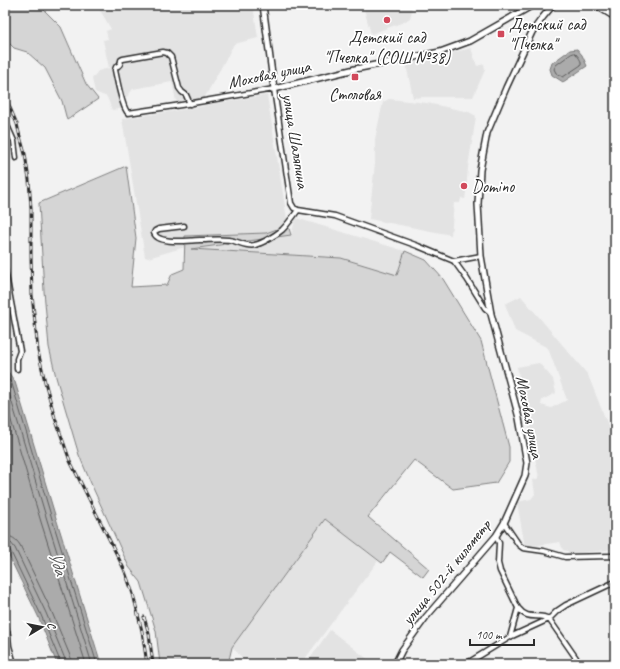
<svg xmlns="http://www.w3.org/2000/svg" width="620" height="669" font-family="Caveat,sans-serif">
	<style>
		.built { fill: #e3e3e3 }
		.green { fill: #d5d5d5; stroke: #808080 }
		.water { fill: #ababab; stroke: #787878 }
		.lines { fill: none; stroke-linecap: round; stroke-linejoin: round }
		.shore { stroke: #5e5e5e; stroke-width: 1 }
		.minor-casing { stroke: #2b2b2b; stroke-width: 7 }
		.tertiary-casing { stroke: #2b2b2b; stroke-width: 8 }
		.secondary-casing { stroke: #2b2b2b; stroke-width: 8 }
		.minor { stroke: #fff; stroke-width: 4 }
		.tertiary { stroke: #fff; stroke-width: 5 }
		.secondary { stroke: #fff; stroke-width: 5.5 }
		.rail-casing { stroke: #2b2b2b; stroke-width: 3 }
		.rail { stroke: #fff; stroke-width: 1.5; stroke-dasharray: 4.5; stroke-linecap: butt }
		.poi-dot { fill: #d1495b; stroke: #fff; stroke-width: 1.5 }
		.labels { text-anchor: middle; stroke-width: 3.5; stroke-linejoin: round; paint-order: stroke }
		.poi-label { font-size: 17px; fill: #2b2b2b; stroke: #fff; text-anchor: start }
		.street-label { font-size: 17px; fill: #2b2b2b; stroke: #fff }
		.water-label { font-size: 18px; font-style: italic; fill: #585858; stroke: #fff }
	</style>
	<rect width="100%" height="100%" fill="#f2f2f2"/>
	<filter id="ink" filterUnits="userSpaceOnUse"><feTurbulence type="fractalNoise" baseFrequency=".025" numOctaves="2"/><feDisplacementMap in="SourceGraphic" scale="8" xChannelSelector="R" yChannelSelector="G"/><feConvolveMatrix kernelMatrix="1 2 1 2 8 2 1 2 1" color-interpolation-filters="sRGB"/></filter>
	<g filter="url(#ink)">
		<path class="built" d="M97,5H253L258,38L234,44L205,97L191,100L176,101L172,82L133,89L125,99L127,108L112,110L107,97L95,92L92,79L98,71L109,68L103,40L108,39L106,31L111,29Z
			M363,5H410L412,10L410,18L404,22L371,34Z
			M471,48L477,66L484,64L485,70L473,97H424L413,98L406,64Z
			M267,95L287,219L281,227L266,233L185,236V247L148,258L145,257L122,119L199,107L211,104Z
			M389,99L427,103L469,112L476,116L473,136L468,167L466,193L465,199L461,198L460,203H454L451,235L369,219L375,163V139L383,102Z
			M296,218L405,251L397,276L341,258L188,249L291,235Z
			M521,296L588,375L615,443V545L607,550L568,555V551L563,550L560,542L525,547L517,502L531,499L535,494L533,480L539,478L517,367L539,363L553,379L556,393L542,400L541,405L551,408L567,400L548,348L515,331L505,304Z
			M325,518L378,561L301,664H248L232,647Z
			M330,630L370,661L368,664H306Z"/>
		<path class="green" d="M5,5H39L61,27L86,84L98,99L67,120L62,101L45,68L27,52L14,48L5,39Z
			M126,166L136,238L131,287L167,285L172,274L184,269L185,236L266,233L288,225L291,235L191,249L341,258L397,275L405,251L426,260L443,279L481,341L509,447V462L496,483L453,489L414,460L368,517L429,569L423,577L390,552L382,563L325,519L232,647L228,664H160L156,631L141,582L129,567L93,488L79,455L56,377L49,347L44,291L39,203Z"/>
		<path class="water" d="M577,49L582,55L587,66L563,82L552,75L550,69L552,63L570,50Z
			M5,367L15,382L56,518L101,664H57L38,616L5,548Z"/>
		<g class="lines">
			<path class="shore" d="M575,53C578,56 582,61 581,65L563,77L556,73L554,69L556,65L571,54Z
				M5,374L12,384L52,519L97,664
				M5,383L7,386L47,520L92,664
				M5,400L41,522L86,664
				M5,536C12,536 16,539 20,545L51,610L71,658L72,664
				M5,542L11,543L15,548L46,613L65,659L66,664
				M5,547L8,548L10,550L41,615L60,661L61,664"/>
			<g class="minor-casing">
				<path id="minor" d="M190,104L186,95L182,92L179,88L171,57L167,53L163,52L123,59L121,60C121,63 119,66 116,67L115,70C117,79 122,108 128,113L181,105L274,89L291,203L294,208L298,210L335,216L418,246L454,261L467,279L485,308L491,313
					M5,121L14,141L16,158
					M184,226L159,229L155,231L154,233C158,245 190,240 200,240C209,240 226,238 234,241C241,243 248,247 255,245C263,243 276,235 282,230C288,224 293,217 298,210
					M454,261L481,256
					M5,270L20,351L17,359V369
					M504,523L519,545L523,548L544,551L565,557L611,556L615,557
					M496,536L499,543L498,563L500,571L518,608C529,622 538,612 549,619L576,658
					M5,624L8,635L9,646L14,664
					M510,637L518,608
					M466,664L510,637L549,619L557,611L566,605L615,582"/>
			</g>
			<g class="tertiary-casing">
				<path id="tertiary" d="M263,5L274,89L355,69L440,52L470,41L533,5
					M395,664L402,650L426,617L496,536L504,523L525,476L527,463L519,418L491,314L481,256L478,204L480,170L487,133L506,88L532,32L543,17L553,5"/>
			</g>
			<g class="secondary-casing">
				<path id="secondary" d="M596,5L615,17"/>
			</g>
			<use href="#minor" class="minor"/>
			<use href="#tertiary" class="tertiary"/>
			<use href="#secondary" class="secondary"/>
			<g class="rail-casing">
				<path id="rail" d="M5,96L17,124L19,133L25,154L29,180L31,208V256L32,295L38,351L45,382L55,418L70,461L124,569L133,594L142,631L147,664
					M144,617L149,634L153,664"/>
			</g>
			<use href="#rail" class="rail"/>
		</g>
	</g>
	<g class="poi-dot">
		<circle cx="387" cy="20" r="4"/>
		<rect x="497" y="30" width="8" height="8" rx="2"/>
		<rect x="351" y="73" width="8" height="8" rx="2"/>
		<circle cx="464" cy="186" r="4"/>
	</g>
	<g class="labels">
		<g class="poi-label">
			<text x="509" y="30">Детский сад<tspan x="509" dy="20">"Пчелка"</tspan></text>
			<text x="387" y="43" text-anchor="middle">Детский сад<tspan x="387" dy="20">"Пчелка" (СОШ №38)</tspan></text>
			<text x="355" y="100" text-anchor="middle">Столовая</text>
			<text x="472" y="192">Domino</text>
		</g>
		<g class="street-label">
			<text transform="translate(269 74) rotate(-12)" y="6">Моховая улица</text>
			<text transform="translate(296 141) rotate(81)" y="6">улица Шаляпина</text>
			<text transform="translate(530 417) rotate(79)" y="6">Моховая улица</text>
			<text transform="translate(446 572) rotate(-51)" y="6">улица 502-й километр</text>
		</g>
		<g class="water-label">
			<text transform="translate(58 563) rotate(71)" y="6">Уда</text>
		</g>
	</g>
	<rect width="620" height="669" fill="none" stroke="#fff" stroke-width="20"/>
	<rect x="10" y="10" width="600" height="649" fill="none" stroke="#2b2b2b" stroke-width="1.5" filter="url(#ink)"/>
	<g transform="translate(42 627) rotate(80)" stroke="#ffffff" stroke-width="3" paint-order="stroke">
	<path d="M0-3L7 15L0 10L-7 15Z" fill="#2b2b2b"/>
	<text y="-6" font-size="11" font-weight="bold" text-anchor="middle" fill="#2b2b2b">С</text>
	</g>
	<path d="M470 639v6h64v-6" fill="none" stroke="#2b2b2b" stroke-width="2"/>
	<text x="476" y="639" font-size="12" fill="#2b2b2b" stroke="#ffffff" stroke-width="3" paint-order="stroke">100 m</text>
</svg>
